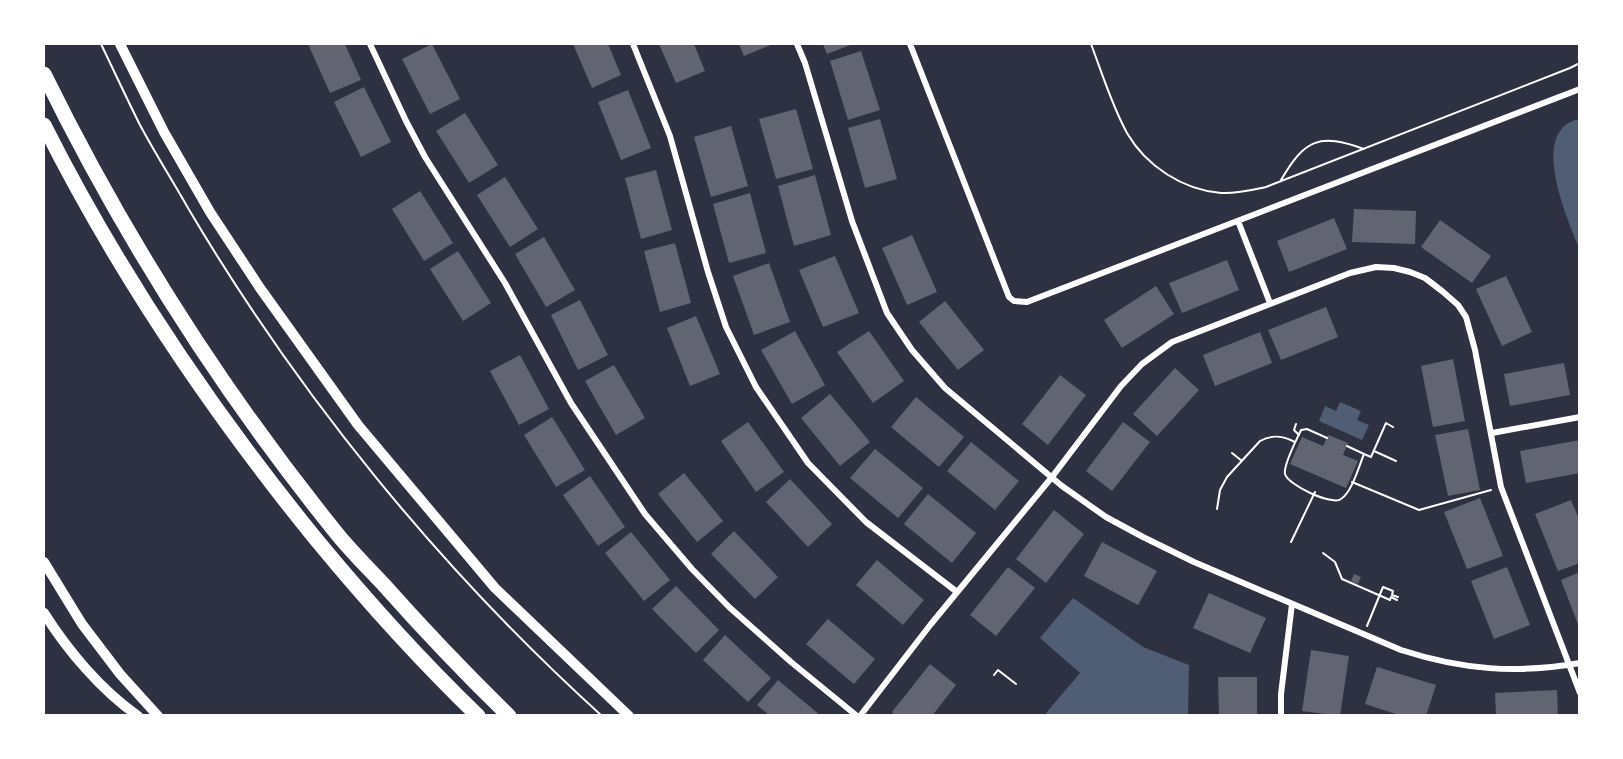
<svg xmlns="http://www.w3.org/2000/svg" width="1623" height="759" font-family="Quicksand,sans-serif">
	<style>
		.water { fill: #4f5d75 }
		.building { fill: #626471 }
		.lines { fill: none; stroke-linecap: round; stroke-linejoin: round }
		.path { stroke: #fff; stroke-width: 2 }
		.minor { stroke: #fff; stroke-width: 6 }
		.tertiary { stroke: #fff; stroke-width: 10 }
		.motorway { stroke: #fff; stroke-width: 15 }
	</style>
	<rect width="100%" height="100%" fill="#2d3142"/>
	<path class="water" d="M1579,119H1580L1579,248C1567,218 1528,130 1579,119Z
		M1340,402L1361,411L1357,420L1369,425L1362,440L1319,421L1325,406L1336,411Z
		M1073,598L1143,647L1189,665L1188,715H1047L1046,713L1080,673L1040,638Z"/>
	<path class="building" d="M308,44H345L361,80L330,93Z
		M432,44L460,99L430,114L402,59Z
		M573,44H608L621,75L592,88Z
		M659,44H694L705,71L676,83Z
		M739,44H773L744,56Z
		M823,44H853L827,54Z
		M861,51L880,110L848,120L830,61Z
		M364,87L391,142L361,157L334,102Z
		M628,90L651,148L621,160L598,102Z
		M796,109L813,169L776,179L759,119Z
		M465,113L498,165L469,183L436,131Z
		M880,119L897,179L865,188L848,128Z
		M731,126L748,186L711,197L694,137Z
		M656,170L672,230L641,239L625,178Z
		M815,175L831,235L794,246L778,186Z
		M505,177L538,229L510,247L477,195Z
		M420,191L453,243L424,261L392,209Z
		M750,193L766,253L729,263L713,204Z
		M1354,209L1416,211L1415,244L1352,242Z
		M1334,218L1347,249L1289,272L1277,241Z
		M1440,220L1491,256L1472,283L1421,247Z
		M912,235L937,292L907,305L882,248Z
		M544,237L575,290L546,307L515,254Z
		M675,243L691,303L660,312L644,251Z
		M458,251L491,303L463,321L430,269Z
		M835,256L859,313L823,327L799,270Z
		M1227,260L1239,290L1182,313L1169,283Z
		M769,263L790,322L754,335L733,276Z
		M1506,276L1532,332L1502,346L1476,289Z
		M1156,286L1174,314L1122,348L1104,320Z
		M580,300L608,355L578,370L551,315Z
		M945,301L984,350L958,370L919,322Z
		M1326,307L1338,337L1281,360L1268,330Z
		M696,316L720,374L690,386L667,328Z
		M795,331L825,385L792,404L761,350Z
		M869,331L904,381L873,403L837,352Z
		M1260,332L1272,363L1215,386L1203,355Z
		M520,355L549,409L519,425L490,371Z
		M1453,359L1465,421L1433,427L1421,366Z
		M1564,363L1570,395L1510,406L1504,374Z
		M614,365L645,418L616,435L585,381Z
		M1175,368L1199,390L1157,436L1133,414Z
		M1060,375L1086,395L1048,445L1022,424Z
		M830,394L870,442L840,466L801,418Z
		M916,397L964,437L939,467L891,427Z
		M552,417L585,470L556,487L524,435Z
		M748,422L784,472L756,492L721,441Z
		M1123,422L1150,442L1112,491L1086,471Z
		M1468,429L1480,490L1448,496L1435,435Z
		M1328,435L1348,443L1343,455L1358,461L1346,488L1290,464L1302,437L1323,446Z
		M1580,440V473L1526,483L1520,451Z
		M971,442L1019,481L995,510L947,471Z
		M875,449L923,488L898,518L850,478Z
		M684,473L723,521L697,542L658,494Z
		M590,476L625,527L598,546L563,495Z
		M790,479L832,524L808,547L766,502Z
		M928,494L976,533L952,563L904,524Z
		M1480,498L1503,556L1467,569L1444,512Z
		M1571,500L1580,521V563L1558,571L1535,514Z
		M1054,510L1084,534L1046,583L1016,559Z
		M734,531L778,577L755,599L711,554Z
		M631,532L670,580L644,601L605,553Z
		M1102,542L1157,571L1138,605L1084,576Z
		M877,560L924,600L903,625L856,585Z
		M1008,567L1035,588L996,636L970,615Z
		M1507,567L1530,625L1494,639L1471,581Z
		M1580,572V627H1579L1561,580Z
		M1354,574L1361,577L1358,584L1351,581Z
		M676,586L719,630L696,653L652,609Z
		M1209,593L1266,618L1250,653L1193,628Z
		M828,619L875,659L854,684L806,644Z
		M725,635L771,678L748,702L703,660Z
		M1311,650L1349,656L1340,716L1302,711Z
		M930,664L956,685L932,716H895L892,712Z
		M1377,667L1436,685L1426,716H1402L1365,704Z
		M1218,677H1257V716H1219Z
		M778,680L821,716H770L757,705Z
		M1557,690L1558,716H1496L1495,693Z"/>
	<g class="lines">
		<path class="path" d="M101,44C114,71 127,99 140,125C155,153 172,180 188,208C299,396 440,569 602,716
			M1091,44C1102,73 1112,106 1127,133C1146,166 1183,190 1221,193C1236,194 1252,190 1266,187L1570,68L1580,63
			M1281,180C1305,139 1319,133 1364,149
			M1296,424L1294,430L1299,435
			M1327,438L1307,429L1301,430C1297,439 1283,465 1285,474C1288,485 1332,506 1341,499C1352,492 1359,466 1364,454L1347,446
			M1374,451L1396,461
			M1232,453L1242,461
			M1364,454L1371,457L1386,423L1393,427
			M1352,482L1419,510L1491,490
			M1217,509L1220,490L1227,477L1260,441C1272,434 1283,436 1295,442
			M1291,542L1315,492
			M1323,553L1335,562L1342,579L1390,600L1391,597L1397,600
			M1367,626L1383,587L1393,591L1392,595L1398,597
			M994,675L998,670L1016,684"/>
		<path class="minor" d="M370,44L406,121L425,157L505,283L571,403L645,514L692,569L729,607L791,662L857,716
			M633,44L670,136L708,272L726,327L756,387L808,463L866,522L957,592
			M797,44L805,63L852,221L887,313L912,350L945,388L1062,486L1106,517L1143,537L1194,562L1401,650C1463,670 1516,674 1580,663
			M910,44L1009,297L1014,301L1027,302L1580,89
			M1238,221L1270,303
			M1492,433L1580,417
			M860,716L931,624L1052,477L1121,386L1142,364L1172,342L1350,273L1376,267L1394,268L1410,272L1425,278L1442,291L1458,305L1466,317L1475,350L1501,487L1580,693
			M1281,716V694L1292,604"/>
		<path class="tertiary" d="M120,44L164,132L210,212L260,288L358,425L495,588L629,716
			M44,562L82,624L120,674L158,716
			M44,613C68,651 101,690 138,716"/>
		<path class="motorway" d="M44,74C124,237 223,393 338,535C352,552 368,568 384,585C424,630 466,674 509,716
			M44,125C118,272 211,410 315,538C366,600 420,660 478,716"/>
	</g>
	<rect width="1623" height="759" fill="none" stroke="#ffffff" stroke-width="90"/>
</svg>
